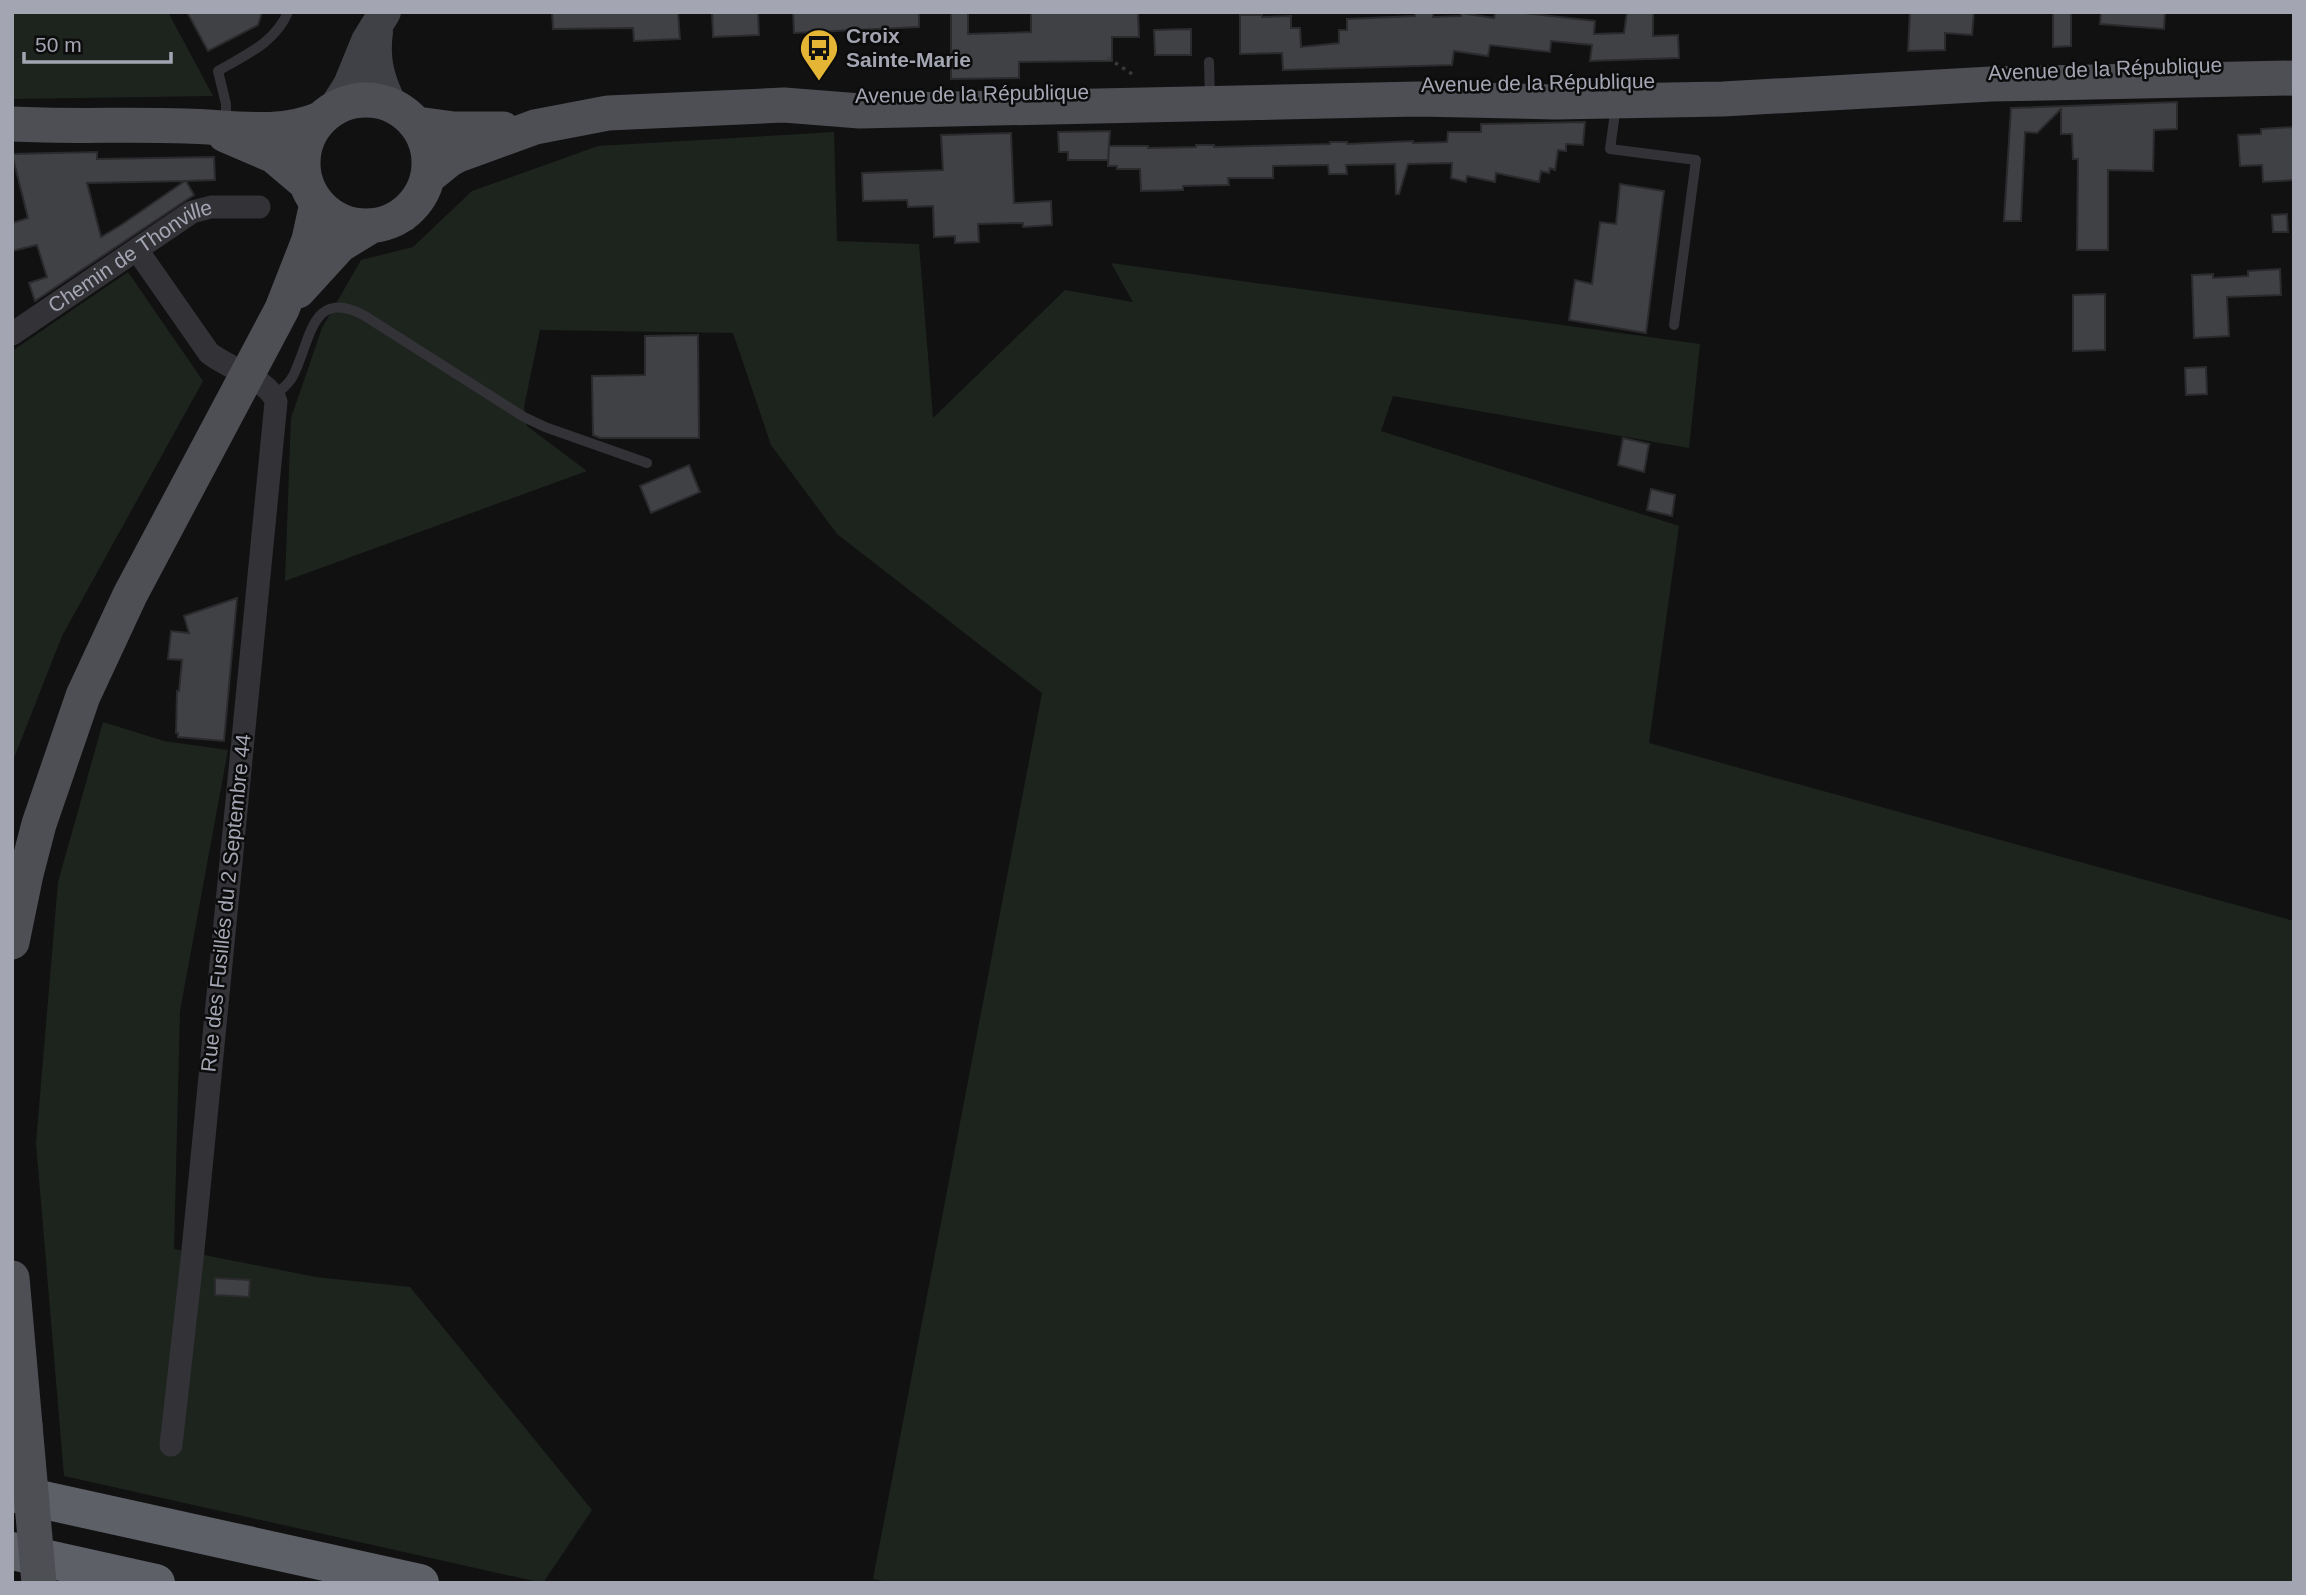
<svg xmlns="http://www.w3.org/2000/svg" width="2306" height="1595" font-family="Helvetica,sans-serif">
	<style>
		.green { fill: #1d241e }
		.building { fill: #404145; stroke: #2b2b2e; stroke-width: 2; fill-rule: evenodd }
		.lines { fill: none; stroke-linecap: round; stroke-linejoin: round }
		.path { stroke: #38393d; stroke-width: 3.5; stroke-dasharray: 3.5 5; stroke-linecap: butt }
		.service { stroke: #323237; stroke-width: 10 }
		.minor { stroke: #323237; stroke-width: 23 }
		.secondary { stroke: #404146; stroke-width: 32 }
		.primary { stroke: #4e4f55; stroke-width: 35 }
		.motorway { stroke: #5e6067; stroke-width: 38 }
		.primary-bridge { stroke: #4e4f55; stroke-width: 35 }
		.labels { text-anchor: middle; stroke-width: 5; stroke-linejoin: round; paint-order: stroke }
		.poi-label { font-size: 21px; font-weight: bold; fill: #a3a6b2; stroke: #0c0c0d; text-anchor: start }
		.street-label { font-size: 21px; fill: #a3a6b2; stroke: #0c0c0d }
	</style>
	<rect width="100%" height="100%" fill="#111112"/>
	<path class="green" d="M12,12H168L213,96L12,99Z
		M834,132L837,241L919,244L933,418L1065,290L1133,302L1111,263L1700,344L1689,448L1393,396L1381,431L1679,526L1649,743L2294,921V1583H893L873,1579L1042,693L837,534L771,445L733,333L540,330L524,407L527,426L587,471L285,581L291,418L322,328L361,260L413,247L472,191L598,146Z
		M128,272L203,381L62,636L12,763V351Z
		M103,722L164,741L228,750L180,1011L174,1249L316,1277L410,1287L592,1510L543,1583L64,1476L36,1143L58,882Z"/>
	<path class="building" d="M187,12H262L258,25L208,51Z
		M552,12H678L680,39L634,41L633,28L553,29Z
		M712,12H758L759,35L713,37Z
		M793,12H919V27L794,33Z
		M951,12H968V34L1031,32V12H1138L1139,37H1112V61L1019,62V78L951,79Z
		M1415,12H1433V17L1461,16V13L1494,18L1495,12H1514L1595,21L1594,34L1624,33L1627,12H1653V36L1678,35L1679,58L1590,61L1592,45L1551,41L1550,52L1490,45L1488,56L1454,51L1452,65L1283,70L1282,53L1240,54V15H1262V17L1291,16V28H1300L1301,47L1339,43V30H1347V19L1415,16Z
		M1910,12H1974L1972,35L1945,33V50L1908,51Z
		M2053,12H2071V46L2053,47Z
		M2101,12H2165L2164,29L2100,24Z
		M1191,29V55H1155L1154,30Z
		M2177,102V129L2154,130L2153,171L2108,170V250H2077L2078,159H2073L2072,134H2061V109L2037,133L2025,132L2021,221H2004L2011,108Z
		M1585,122L1583,145L1566,144V151L1558,150L1555,170L1550,168L1549,173L1541,171L1539,182L1496,173L1495,182L1467,176L1466,182L1451,178L1452,163L1408,164L1399,194H1396L1395,164L1346,165L1347,174H1329L1328,165L1273,166V178H1228L1229,185L1183,186V190L1141,191L1140,169H1117V166H1108L1109,146H1148V148L1196,147V145H1214V147L1330,144V142H1347V144L1413,141V143L1447,142L1448,132H1481V124Z
		M2294,127V180L2263,182L2262,165L2240,166L2238,135L2261,134V129Z
		M1110,131L1108,160H1068V152H1059L1058,132Z
		M1011,133L1014,203L1051,201L1052,225L1023,227V223L978,224L979,242L955,243V236L934,237L933,206L908,207L907,200L863,201L862,173L943,170L941,135Z
		M97,152V159L214,157L215,180L186,181L194,195L35,301L29,283L47,277L37,245L12,251V223L28,218L12,154ZM185,181L121,225L101,237L87,183Z
		M1620,184L1664,191L1646,333L1569,320L1575,280L1592,284L1600,222L1616,224Z
		M2287,214L2288,232H2273L2272,215Z
		M2280,269L2281,295L2227,297L2229,336L2194,338L2192,275L2213,274V278L2248,276V271Z
		M2105,294V350L2073,351V295Z
		M698,335L699,438H600L593,435L592,376L645,375V336Z
		M2206,367L2207,394L2186,395L2185,368Z
		M1623,438L1649,444L1644,472L1618,465Z
		M689,465L700,492L651,513L640,486Z
		M1651,489L1675,495L1672,516L1647,510Z
		M237,598L224,741L178,737V733H176L177,691H179L182,660L168,659L171,631L189,633L184,616Z
		M215,1278L250,1280L249,1297L215,1295Z"/>
	<g class="lines">
		<path class="path" d="M1108,58L1132,74
			M395,236L415,226L434,204"/>
		<path class="service" d="M1209,62L1210,98
			M1614,81L1615,113L1610,149L1696,160L1674,325
			M226,125V104L218,71C245,55 275,43 288,12
			M274,396C281,390 289,384 293,376C311,341 311,286 365,316L524,417L545,427L647,463"/>
		<g class="minor">
			<path d="M137,250L209,353C226,367 271,381 276,402L192,1260L171,1445"/>
			<path id="s1" d="M12,334L192,212L211,207H259"/>
		</g>
		<path class="secondary" d="M377,32C373,60 379,80 391,105
			M335,107L349,85L367,41L385,12"/>
		<path class="primary" d="M303 163a63 63 0 1 1 126 0a63 63 0 1 1-126 0Z
			M12,124C70,127 128,124 186,126C230,127 279,137 320,119
			M417,124L454,129H503
			M225,135L274,156L306,183
			M428,177L449,160L458,155L535,127L608,113L784,105L860,111L1418,99L1555,102L1723,99L1991,84L2294,78
			M298,291L340,245L371,226
			M12,942L26,874L39,824L83,696L130,595L282,309L309,240L317,203
			M12,1278L25,1425"/>
		<path class="motorway" d="M12,1493L420,1583
			M12,1551L156,1583"/>
		<path class="primary-bridge" d="M25,1425L39,1583"/>
	</g>
	<defs>
		<g id="bus-pin" transform="scale(2.0125)"><path d="M0 17L-7.5 6A9.5 9.5 0 1 1 7.5 6Z" fill="#e5b536" stroke="#0c0c0d"/><path d="M-5-6H5V4H4V6H2V4H-2V6H-4V4H-5ZM-3.5-4V0h7V-4ZM-3.5 1.2v1.5H-2V1.2ZM2 1.2v1.5H3.5V1.2Z" fill="#111"/></g>
	</defs>
	<g fill-rule="evenodd">
		<use href="#bus-pin" x="819" y="48"/>
	</g>
	<g class="labels">
		<g class="poi-label">
			<text x="846" y="43">Croix<tspan x="846" dy="24">Sainte-Marie</tspan></text>
		</g>
		<g class="street-label">
			<text transform="translate(2105 69) rotate(-2)" y="7">Avenue de la République</text>
			<text transform="translate(1538 83) rotate(-1)" y="7">Avenue de la République</text>
			<text transform="translate(972 94) rotate(-1)" y="7">Avenue de la République</text>
			<text dy="7" stroke="none"><textPath href="#s1" startOffset="142">Chemin de Thonville</textPath></text>
			<text transform="translate(226 903) rotate(-84)" y="7">Rue des Fusillés du 2 Septembre 44</text>
		</g>
	</g>
	<rect width="2306" height="1595" fill="none" stroke="#a3a6b2" stroke-width="28"/>
	<path d="M24 52v10h147v-10" fill="none" stroke="#a3a6b2" stroke-width="3.5"/>
	<text x="35" y="52" font-size="21" fill="#a3a6b2" stroke="#0c0c0d" stroke-width="5" paint-order="stroke">50 m</text>
</svg>
